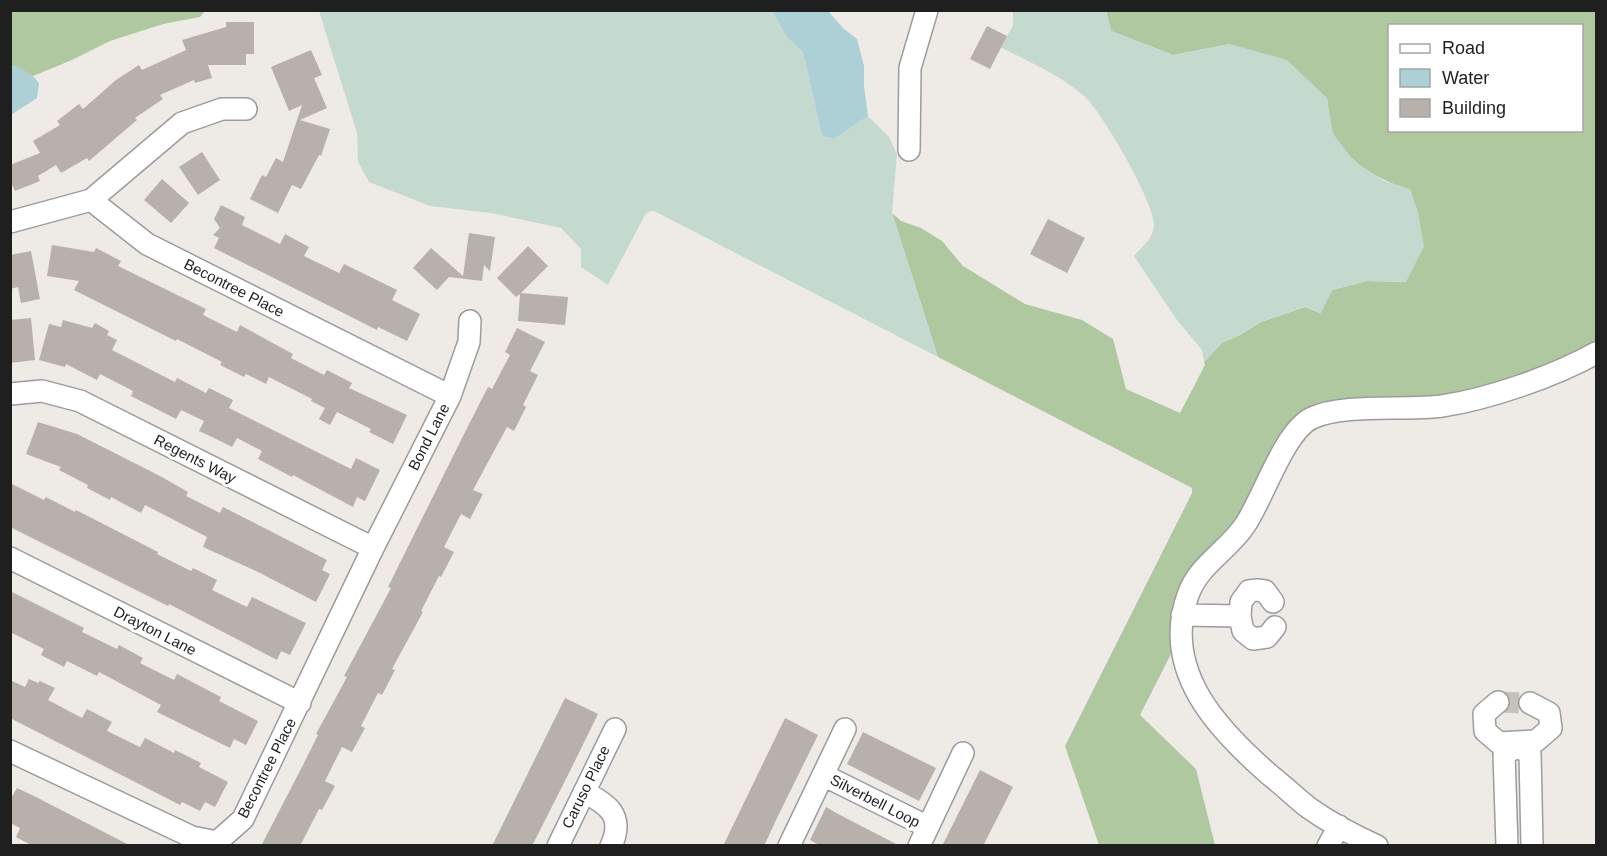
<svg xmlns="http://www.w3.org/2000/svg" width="1607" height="856" font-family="Helvetica,sans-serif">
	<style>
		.forest { fill: #afc8a0; fill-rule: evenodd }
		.wetland { fill: #c5dacf }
		.water { fill: #acd0d6 }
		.building { fill: #b7b0ac }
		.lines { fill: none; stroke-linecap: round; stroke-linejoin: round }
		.minor-tunnel { stroke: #c5c2be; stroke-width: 21; stroke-dasharray: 21 10; stroke-linecap: butt }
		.minor-casing { stroke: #9c9c9c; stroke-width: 24 }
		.minor { stroke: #fff; stroke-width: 21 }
		.labels { text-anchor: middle; stroke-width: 6; stroke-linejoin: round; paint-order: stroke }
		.street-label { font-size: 15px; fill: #1f1f1f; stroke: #fff }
	</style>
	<rect width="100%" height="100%" fill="#eeebe6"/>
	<path class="forest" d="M11,11H205L200,17L163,24L110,41L72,60L33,76L11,64Z
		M1106,11H1596V345L1512,380L1442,398L1331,403L1239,522L1192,570L1172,652L1140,715L1196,769L1215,845H1099L1065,746L1192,493V488L938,357L892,213L901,221L921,228L942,241L963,266L1025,304L1082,320L1113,339L1126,389L1180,413L1205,365L1204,362L1222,343L1240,335L1261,322L1305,307L1320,313L1332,290L1367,281L1406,282L1410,190C1380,180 1350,165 1334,135C1328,126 1329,109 1327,98L1230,44L1173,55L1111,31ZM1390,26H1582V130H1390Z"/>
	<path class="wetland" d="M1106,10L1111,31L1173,55L1230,44L1287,60L1327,98L1333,134L1354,161L1384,181L1410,189L1418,212L1424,246L1406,282L1367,281L1332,290L1321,313L1305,307L1261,322L1240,335L1222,343L1204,362L1202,350L1177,320L1134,256C1142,247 1153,238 1154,226C1156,205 1101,110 1084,96C1060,75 1029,62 1000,47L1013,26V11Z
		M319,11H772L787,37L803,52L822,136L834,139L868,116L889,137L897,154L892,213L938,357L654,211L648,212L645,215L608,285L581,267V249L561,228L491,213L430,206L369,182L358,162L357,133Z"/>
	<path class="water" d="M772,11H828L843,28L857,39L864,66V86L868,116L834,139L822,136L803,52L787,37Z
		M11,64L32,75L39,83L37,98L11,115Z"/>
	<path class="building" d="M226,22H254V54H246V65H208L212,78L195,83L194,80L160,95L163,99L135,118L137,120L89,161L87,158L61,173L56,165L38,176L40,181L15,191L10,180V165L40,153L33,141L60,125L57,121L79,104L83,109L116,80L139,65L142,70L186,50L182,40L226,27Z
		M987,26L1007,36L990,69L970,59Z
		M311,50L322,75L314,78L327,108L300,120L330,129L321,156L319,155L301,189L292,185L278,213L250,199L262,175L266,177L276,158L283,162L302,105L289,111L271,67Z
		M202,152L220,180L198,195L179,167Z
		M162,179L189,203L171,223L144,200Z
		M221,205L245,217L242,225L280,244L285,234L309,247L304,256L339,273L344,264L397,290L392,300L420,314L407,341L378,327L377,330L214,248L219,238L213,235L220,228L214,219Z
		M1048,219L1085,238L1067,273L1030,254Z
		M469,233L495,237L490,271L484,265L482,281L449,277L437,290L413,268L431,248L463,276Z
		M52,245L94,252L96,248L121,261L118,266L206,309L203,315L237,332L240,325L293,354L291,358L324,375L327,370L352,383L349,388L407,415L393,444L369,432L371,429L337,412L330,425L319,419L325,408L311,401L312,399L269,377L266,384L246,374L244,377L220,365L222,362L177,339L176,341L74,290L79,281L47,276Z
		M528,246L548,266L521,293L568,297L565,325L518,321L520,294L516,297L497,278Z
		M31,251L40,299L21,303L18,287L10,289V255Z
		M31,318L35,360L10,363V320Z
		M63,320L92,328L95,323L109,331L107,335L117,340L112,350L175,382L177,378L206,393L209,388L233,400L229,408L351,469L356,458L380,470L365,501L357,497L353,507L293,475L292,477L258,459L262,451L237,438L232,447L214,438L199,431L204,421L181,410L176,419L131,396L133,391L100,374L97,380L66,364L65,367L39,360L49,324L61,327Z
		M517,328L545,342L530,371L538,375L523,405L526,407L514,431L507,427L473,490L483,494L470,519L461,514L444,547L454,552L441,577L439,576L421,611L423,612L392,669L395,670L382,695L378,693L361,726L365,728L352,752L342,747L325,781L335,786L322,810L319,809L300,846H261L303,765L318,735L316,734L347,677L344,676L391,588L388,587L465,432L488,387L492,389L510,355L505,352Z
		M38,422L77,434L160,476L188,492L186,496L220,513L223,507L327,560L322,570L330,574L316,602L258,572L203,547L207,537L178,522L145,505L141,513L111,497L110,500L87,488L88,485L59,470L61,467L26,454Z
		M10,483L44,500L46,497L75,512L76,510L158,552L157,554L191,571L193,568L217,580L212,590L247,607L252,597L306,623L290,655L281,651L277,660L169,604L168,606L10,527Z
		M10,591L84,628L82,632L117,649L119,645L143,658L140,663L174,680L177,674L221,697L219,701L258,721L246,745L234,739L230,748L157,712L161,705L99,672L97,676L67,661L64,667L41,655L44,649L10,632Z
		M29,679L38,683L40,681L55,688L48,700L82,718L87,709L112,722L107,731L140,747L145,738L174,753L175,750L201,763L199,767L228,782L215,807L205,802L200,811L182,802L180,805L10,718V680L25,687Z
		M565,698L598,714L569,773L532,846H492Z
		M785,718L818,735L777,818L764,846H723Z
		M863,732L936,768L919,801L847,764Z
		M980,770L1013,787L983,846H942Z
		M17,788L36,797L131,846H33L16,837L20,828L10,823V800Z
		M826,807L840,815L900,846H821L810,840Z"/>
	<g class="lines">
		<path class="minor-tunnel" d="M1498,702L1530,703"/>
		<g class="minor-casing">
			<path id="minor" d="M909,150L910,68L927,10
				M91,200L182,123L222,109H246
				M10,222L91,200L147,244L450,396
				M10,394L42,391L80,401L373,548
				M10,558L300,703
				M1182,615L1240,616L1243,631L1253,639L1267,637L1275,627
				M1240,616L1241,602L1249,591L1257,590L1265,591L1273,602
				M1498,702L1484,714L1485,731L1499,743L1516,742
				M1517,747L1530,753L1532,846
				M10,751L192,837L217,842L243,819L373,548L450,396L469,342L470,321
				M823,775L928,827
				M584,792C608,804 625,816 611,846
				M558,846L615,729
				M789,846L845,729
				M919,846L963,753
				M1328,846L1339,826
				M1377,846C1353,835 1330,823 1309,808C1296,798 1284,786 1271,776C1218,730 1161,671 1188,595C1199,564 1228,551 1245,525C1263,499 1284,431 1312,418C1344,403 1405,411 1442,406C1489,399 1555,376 1596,353
				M1507,846L1504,754L1517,747L1516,742L1536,741L1551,728L1549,713L1530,703"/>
		</g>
		<use href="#minor" class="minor"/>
	</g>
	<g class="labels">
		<g class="street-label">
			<text transform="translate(234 288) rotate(27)" y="5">Becontree Place</text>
			<text transform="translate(429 437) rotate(-63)" y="5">Bond Lane</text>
			<text transform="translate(195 459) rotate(27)" y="5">Regents Way</text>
			<text transform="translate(155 631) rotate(27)" y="5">Drayton Lane</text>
			<text transform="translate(267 768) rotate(-63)" y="5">Becontree Place</text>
			<text transform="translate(586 787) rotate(-64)" y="5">Caruso Place</text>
			<text transform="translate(875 801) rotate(27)" y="5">Silverbell Loop</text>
		</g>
	</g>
	<rect width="1607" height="856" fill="none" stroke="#1f1f1f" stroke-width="24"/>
	<rect x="1388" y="24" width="195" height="108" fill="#ffffff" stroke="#a5a5a5" stroke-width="1.5"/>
	<rect x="1400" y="44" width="30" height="9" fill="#ffffff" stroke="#a5a5a5" stroke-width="1.5"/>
	<text x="1442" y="54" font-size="18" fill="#1f1f1f">Road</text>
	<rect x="1400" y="69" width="30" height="18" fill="#acd0d6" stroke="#a5a5a5" stroke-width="1.5"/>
	<text x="1442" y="84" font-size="18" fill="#1f1f1f">Water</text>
	<rect x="1400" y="99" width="30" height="18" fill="#b7b0ac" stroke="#a5a5a5" stroke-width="1.5"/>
	<text x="1442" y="114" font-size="18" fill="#1f1f1f">Building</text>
</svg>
